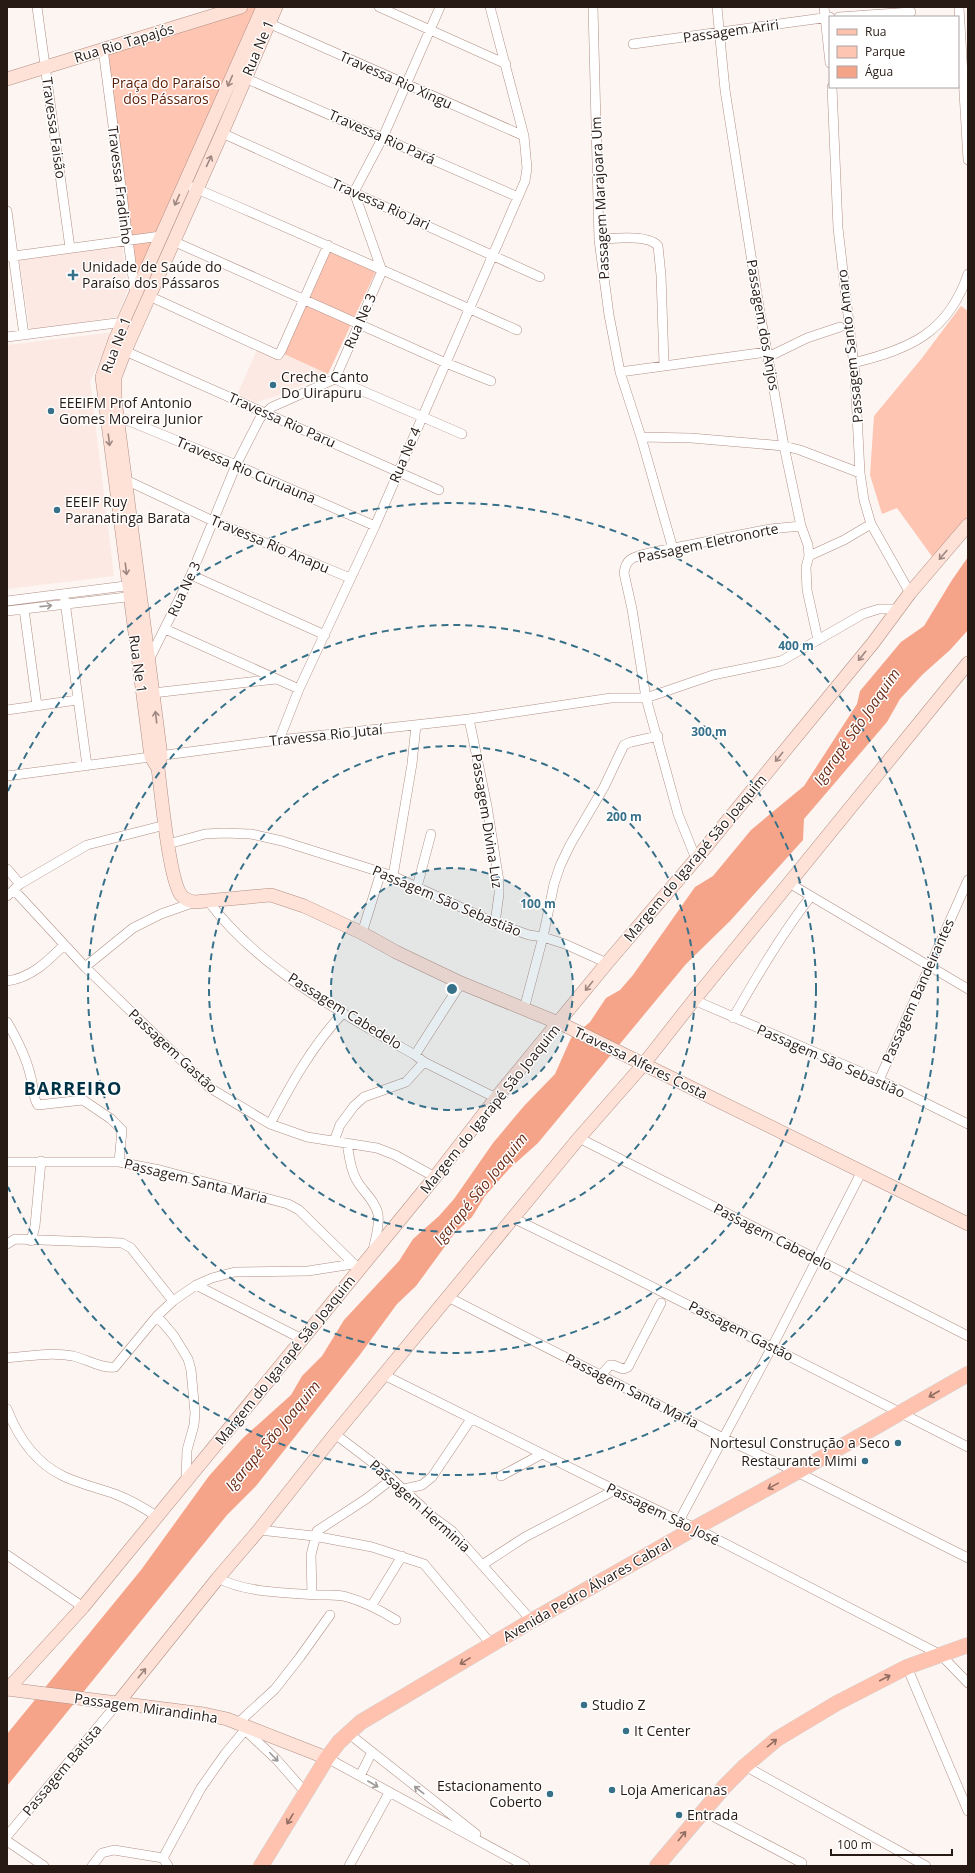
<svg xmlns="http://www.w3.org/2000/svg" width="975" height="1873" font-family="'Open Sans',sans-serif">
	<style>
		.built { fill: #fce9e3 }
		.green { fill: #fdc5b2 }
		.water { fill: #f5a489 }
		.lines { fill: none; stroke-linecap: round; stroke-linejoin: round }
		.street-casing { stroke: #b29085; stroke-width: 10 }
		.secondary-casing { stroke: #b29085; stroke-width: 14 }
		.primary-casing { stroke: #d4d1d0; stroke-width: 16 }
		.street { stroke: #fff; stroke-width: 9 }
		.secondary { stroke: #fee1d7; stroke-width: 13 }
		.primary { stroke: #fec2af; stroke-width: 15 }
		.oneway { stroke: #9d8780 }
		.oneway2 { stroke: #9e9896 }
		.oneway3 { stroke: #926e62 }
		.ring { fill: none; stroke: #377089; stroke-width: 2; stroke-dasharray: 7 5 }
		.poi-dot { fill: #377089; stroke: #fff; stroke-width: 1.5 }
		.labels { text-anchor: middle; stroke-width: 3; stroke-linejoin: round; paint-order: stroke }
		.street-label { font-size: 14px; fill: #271a15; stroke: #fff }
		.park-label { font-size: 14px; fill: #591c04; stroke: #fff }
		.poi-label { font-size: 14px; fill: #271a15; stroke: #fff; text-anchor: start }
		.water-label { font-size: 15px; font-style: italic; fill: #6c2d17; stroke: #fff }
		.district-label { font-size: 18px; font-weight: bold; letter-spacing: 1px; fill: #003245; stroke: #fff }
		.centre { fill: #377089; stroke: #fff; stroke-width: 2 }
		.ring-label { font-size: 12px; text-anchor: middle; font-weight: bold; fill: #377089; stroke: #fff; stroke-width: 3; stroke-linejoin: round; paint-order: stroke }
	</style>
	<rect width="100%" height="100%" fill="#fcf5f2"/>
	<path class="built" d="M122,246L128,289L117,317L30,330L19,260Z
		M114,332L90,381L114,576L7,589V345Z
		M257,350L280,360L284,354L328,374L277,396L256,402L237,395Z"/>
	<path class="green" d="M253,7H265L138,285L106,52Z
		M330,251L376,271L328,374L284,354Z
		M961,306L968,311V520L936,562L897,508L882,514L870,475L874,416L922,358Z"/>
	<path class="water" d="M968,557V630L950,650L922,675L900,699L887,722L804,819L803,840L730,921L686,964L538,1143L509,1169L485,1196L472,1217L454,1234L416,1286L397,1304L359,1356L256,1486L227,1515L7,1786V1734L141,1570L209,1476L243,1438L291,1395L302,1376L322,1356L344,1320L399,1261L413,1239L439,1216L454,1199L493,1143L524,1106L555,1074L571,1038L590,1022L606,998L620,990L633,975L695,887L713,876L751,830L804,786L857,704L860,691L901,642L924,626L952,580Z"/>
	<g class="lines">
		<g class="street-casing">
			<path id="street" d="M37,7L70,248
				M379,7L506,64
				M593,7L599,240L609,315L620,372L641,437L673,549
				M717,7L725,90L760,313L784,446L801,526L808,545L809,556L806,567L807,590L818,640
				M824,7L830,63
				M959,7L968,160
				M839,17L911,12
				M268,23L524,136
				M633,44L830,17
				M103,49L135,293
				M245,78L518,197
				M832,87L838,228L855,375L860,473L864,500L871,524L910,593
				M222,133L540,277
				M192,187C301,233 409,282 517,330
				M7,211L24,335
				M599,240C614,238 648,234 658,246L661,275L664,364
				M173,241L446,363L491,381
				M7,257L161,236
				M149,296L278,355L281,351L328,245
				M7,337L124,322
				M125,351L439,490
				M768,357L807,338L840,327
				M853,363C910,349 948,333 968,274
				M620,372L767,352
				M335,379L462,434
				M117,416L236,465L375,526
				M641,437L691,438L784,446L800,450L860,473
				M126,480L213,521L350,578
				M809,556L844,540L871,524
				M191,575L325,635
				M64,594L87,766
				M7,601L133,585
				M24,609L37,706
				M7,611L135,596
				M165,629L299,689
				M149,660L191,575L236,465L260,418L272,407L335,379L382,271L354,192L383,137L440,7
				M153,693L276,679
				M7,710L77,700
				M469,719L487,806L499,881V894L495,923
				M279,740L299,689L375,526L525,181L527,168L524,136L490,7
				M7,776L279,740L469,719L611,698H646L713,675L781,661L863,614L879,609H898
				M168,844L205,834L224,833L251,834L282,841L393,876L495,923L529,935L543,937L565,944L607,963
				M696,859L678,814L646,698L632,609L624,573C626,557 635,557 649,553L770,529L801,526
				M7,869L20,884
				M393,876L412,764L416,725
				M789,883L968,989
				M417,887L431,834
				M14,890L85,967L210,1088L270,1124L307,1137L377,1148L395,1155L435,1177
				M7,896L20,884L87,845L165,825
				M209,902C258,968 345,1015 415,1055L424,1062L496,1098
				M362,933L381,872
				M85,967L133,928L161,914L195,902
				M7,981C31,978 48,961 64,945
				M694,1000L879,1080L968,1124
				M524,1009L543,937L554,884L560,866L570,845L604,787L624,745L631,742L658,736
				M733,1018C757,976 781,935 811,896
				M7,1022C17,1039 27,1059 31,1078C34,1087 32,1097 38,1105L83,1100L111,1119L122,1130L119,1162
				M415,1055L461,983
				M879,1080L968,880
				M270,1124C291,1084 312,1046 343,1013
				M579,1138L968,1336
				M334,1141L340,1125L354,1106L364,1097L406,1082L424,1062
				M347,1143C349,1155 350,1168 356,1179C362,1191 375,1200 378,1214C380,1226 375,1239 373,1251
				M7,1162H119L160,1170L288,1204L299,1210L356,1266
				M513,1218L621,1271L968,1447
				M31,1241L35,1226L41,1161
				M7,1244L15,1239L122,1243L131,1248L173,1301
				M196,1285L302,1339
				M448,1297L723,1438L797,1472L968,1558
				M157,1316L174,1336L188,1359L191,1370L195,1413L194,1425L187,1450L186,1481
				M7,1358C29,1356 51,1352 73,1356C86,1359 102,1369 115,1367L157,1316L173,1301L196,1285L212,1278L235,1272L308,1271L353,1264
				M384,1375L615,1490L695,1528L941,1655L968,1683
				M601,1375L610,1365H613L623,1369L628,1367L661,1303
				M7,1409C18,1437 36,1463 63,1476C80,1484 98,1488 115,1494C130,1500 143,1507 156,1516
				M335,1434L381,1469L433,1517L452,1531L532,1621
				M501,1476L542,1454
				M404,1489L422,1485L432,1477L471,1419
				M679,1521L772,1347L862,1171
				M259,1530L314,1536L372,1547L424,1564L491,1644
				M7,1555L83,1607
				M482,1565L525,1537L615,1490
				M218,1578C245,1593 289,1593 320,1595C329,1595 338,1594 347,1597C365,1602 380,1610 396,1620
				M312,1594L311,1555L317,1531L366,1499L392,1479
				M372,1605L402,1556
				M907,1667L968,1811
				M245,1730L276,1759L306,1793
				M348,1733L476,1834
				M327,1758L525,1866
				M745,1766L926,1866
				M360,1776L372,1752
				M703,1811L802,1863
				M7,1836L117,1704
				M7,1841L44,1866
				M163,1858L201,1788L225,1754L245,1730L238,1723L275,1689L300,1657L330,1615
				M92,1866L102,1853L114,1850L163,1858L168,1866
				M349,1866L389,1793"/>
		</g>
		<g class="secondary-casing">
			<path id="secondary" d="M276,7L222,133L125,351L115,377V400L161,756L158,768C161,792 169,879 181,895C185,900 190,901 195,902L271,895L304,906L362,933L396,952L461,983L566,1026L968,1224
				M7,79L241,7
				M158,768L151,757L102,377L115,340L263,7
				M7,1689L204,1714L227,1719L327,1758
				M8,1689L83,1607L435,1177L496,1098L607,963L696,859L873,643L910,593L968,525
				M117,1704L218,1578L259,1530L335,1434L513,1218L579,1138L643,1065L694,1000L968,663"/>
		</g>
		<g class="primary-casing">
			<path id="primary" d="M261,1866L327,1758L339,1742L361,1722L526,1624L695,1528L797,1472L968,1374
				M657,1866L724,1787L745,1766L777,1739L837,1703L907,1667L968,1645"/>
		</g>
		<use href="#street" class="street"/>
		<use href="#secondary" class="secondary"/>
		<use href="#primary" class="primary"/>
	</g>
	<defs><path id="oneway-shaft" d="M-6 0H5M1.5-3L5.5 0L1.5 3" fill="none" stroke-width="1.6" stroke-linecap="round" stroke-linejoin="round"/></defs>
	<g class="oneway">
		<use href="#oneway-shaft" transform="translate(230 81) rotate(114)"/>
		<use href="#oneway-shaft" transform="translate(209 161) rotate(-65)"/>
		<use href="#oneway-shaft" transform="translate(177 200) rotate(114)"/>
		<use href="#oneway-shaft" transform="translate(109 440) rotate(83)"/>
		<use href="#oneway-shaft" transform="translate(943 555) rotate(130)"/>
		<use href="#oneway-shaft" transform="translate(126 569) rotate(83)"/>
		<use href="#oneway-shaft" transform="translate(862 656) rotate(129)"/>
		<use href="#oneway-shaft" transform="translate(156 717) rotate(-97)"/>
		<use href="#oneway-shaft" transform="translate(779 757) rotate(129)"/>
		<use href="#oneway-shaft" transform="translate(589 986) rotate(129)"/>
		<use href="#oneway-shaft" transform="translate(142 1673) rotate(-51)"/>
	</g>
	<g class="oneway2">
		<use href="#oneway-shaft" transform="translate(46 606) rotate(-6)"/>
		<use href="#oneway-shaft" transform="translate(274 1757) rotate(46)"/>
		<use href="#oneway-shaft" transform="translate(373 1784) rotate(30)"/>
		<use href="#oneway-shaft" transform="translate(419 1790) rotate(-142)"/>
	</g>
	<g class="oneway3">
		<use href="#oneway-shaft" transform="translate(934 1394) rotate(150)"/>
		<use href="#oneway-shaft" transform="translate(773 1486) rotate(151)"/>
		<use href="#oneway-shaft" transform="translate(465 1661) rotate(148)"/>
		<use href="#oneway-shaft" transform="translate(885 1678) rotate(-27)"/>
		<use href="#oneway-shaft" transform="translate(772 1743) rotate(-39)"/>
		<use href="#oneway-shaft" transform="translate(290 1819) rotate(121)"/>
		<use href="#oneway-shaft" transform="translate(682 1836) rotate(-51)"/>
	</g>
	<circle cx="452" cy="989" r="121" fill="#377089" fill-opacity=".12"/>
	<g class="ring">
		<circle cx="452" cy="989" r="121"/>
		<circle cx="452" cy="989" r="243"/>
		<circle cx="452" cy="989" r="364"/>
		<path d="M8 791A486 486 0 1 1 8 1187"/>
	</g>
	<g class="poi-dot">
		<path d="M71 269h4v4h4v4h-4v4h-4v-4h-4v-4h4z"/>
		<circle cx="273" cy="385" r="4"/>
		<circle cx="51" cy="411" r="4"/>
		<circle cx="57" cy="510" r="4"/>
		<circle cx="898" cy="1443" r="4"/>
		<circle cx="865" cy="1461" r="4"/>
		<circle cx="584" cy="1705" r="4"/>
		<circle cx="626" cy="1731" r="4"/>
		<circle cx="612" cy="1790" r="4"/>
		<circle cx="550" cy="1794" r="4"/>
		<circle cx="679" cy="1815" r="4"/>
	</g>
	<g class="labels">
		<g class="street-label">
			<text transform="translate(731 31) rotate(-8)" y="5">Passagem Ariri</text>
			<text transform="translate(124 43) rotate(-17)" y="5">Rua Rio Tapajós</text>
			<text transform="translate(258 48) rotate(-67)" y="5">Rua Ne 1</text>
			<text transform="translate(396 80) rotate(24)" y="5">Travessa Rio Xingu</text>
			<text transform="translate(54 128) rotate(82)" y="5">Travessa Faisão</text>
			<text transform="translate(382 137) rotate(24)" y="5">Travessa Rio Pará</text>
			<text transform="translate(120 185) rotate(83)" y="5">Travessa Fradinho</text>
			<text transform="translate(600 198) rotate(-93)" y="5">Passagem Marajoara Um</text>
			<text transform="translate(381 204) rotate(24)" y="5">Travessa Rio Jari</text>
			<text transform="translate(360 321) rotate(-66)" y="5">Rua Ne 3</text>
			<text transform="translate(763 325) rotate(80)" y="5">Passagem dos Anjos</text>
			<text transform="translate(116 345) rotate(-69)" y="5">Rua Ne 1</text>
			<text transform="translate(850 346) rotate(-96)" y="5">Passagem Santo Amaro</text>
			<text transform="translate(282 420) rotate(24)" y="5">Travessa Rio Paru</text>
			<text transform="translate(405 455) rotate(-67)" y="5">Rua Ne 4</text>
			<text transform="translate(246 470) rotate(23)" y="5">Travessa Rio Curuauna</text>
			<text transform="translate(708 543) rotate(-12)" y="5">Passagem Eletronorte</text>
			<text transform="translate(270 544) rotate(23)" y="5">Travessa Rio Anapu</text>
			<text transform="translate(184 589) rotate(-65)" y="5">Rua Ne 3</text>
			<text transform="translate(138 664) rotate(82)" y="5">Rua Ne 1</text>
			<text transform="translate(326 735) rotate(-6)" y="5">Travessa Rio Jutaí</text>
			<text transform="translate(487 821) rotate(81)" y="5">Passagem Divina Luz</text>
			<text transform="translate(695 858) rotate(-50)" y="5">Margem do Igarapé São Joaquim</text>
			<text transform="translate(447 901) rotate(23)" y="5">Passagem São Sebastião</text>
			<text transform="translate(918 991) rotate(-66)" y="5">Passagem Bandeirantes</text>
			<text transform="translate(345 1011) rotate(32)" y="5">Passagem Cabedelo</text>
			<text transform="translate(173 1051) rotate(43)" y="5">Passagem Gastão</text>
			<text transform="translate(831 1061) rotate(24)" y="5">Passagem São Sebastião</text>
			<text transform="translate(641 1063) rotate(26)" y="5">Travessa Alferes Costa</text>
			<text transform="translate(490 1109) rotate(-51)" y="5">Margem do Igarapé São Joaquim</text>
			<text transform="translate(196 1181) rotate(14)" y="5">Passagem Santa Maria</text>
			<text transform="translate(773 1237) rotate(27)" y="5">Passagem Cabedelo</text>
			<text transform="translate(741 1331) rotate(27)" y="5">Passagem Gastão</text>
			<text transform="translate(285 1360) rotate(-51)" y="5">Margem do Igarapé São Joaquim</text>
			<text transform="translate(632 1391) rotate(27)" y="5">Passagem Santa Maria</text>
			<text transform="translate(420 1506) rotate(42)" y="5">Passagem Herminia</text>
			<text transform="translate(663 1514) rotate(26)" y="5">Passagem São José</text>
			<text transform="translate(587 1590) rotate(-30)" y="5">Avenida Pedro Álvares Cabral</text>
			<text transform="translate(146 1708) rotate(8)" y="5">Passagem Mirandinha</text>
			<text transform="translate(62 1770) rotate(-50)" y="5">Passagem Batista</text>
		</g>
		<g class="park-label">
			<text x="166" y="88">Praça do Paraíso<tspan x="166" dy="16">dos Pássaros</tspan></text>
		</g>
		<g class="poi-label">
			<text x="82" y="272">Unidade de Saúde do<tspan x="82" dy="16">Paraíso dos Pássaros</tspan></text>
			<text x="281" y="382">Creche Canto<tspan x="281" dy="16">Do Uirapuru</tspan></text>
			<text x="59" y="408">EEEIFM Prof Antonio<tspan x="59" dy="16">Gomes Moreira Junior</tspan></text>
			<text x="65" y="507">EEEIF Ruy<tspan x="65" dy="16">Paranatinga Barata</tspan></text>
			<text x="890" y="1448" text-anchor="end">Nortesul Construção a Seco</text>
			<text x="857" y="1466" text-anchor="end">Restaurante Mimi</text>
			<text x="592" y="1710">Studio Z</text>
			<text x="634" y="1736">It Center</text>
			<text x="542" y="1791" text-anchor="end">Estacionamento<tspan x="542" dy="16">Coberto</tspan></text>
			<text x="620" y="1795">Loja Americanas</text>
			<text x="687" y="1820">Entrada</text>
		</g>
		<g class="water-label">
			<text transform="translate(857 727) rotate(-55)" y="5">Igarapé São Joaquim</text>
			<text transform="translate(481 1189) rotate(-51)" y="5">Igarapé São Joaquim</text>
			<text transform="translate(273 1436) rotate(-50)" y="5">Igarapé São Joaquim</text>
		</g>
		<g class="district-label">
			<text x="73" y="1095">BARREIRO</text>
		</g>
	</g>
	<circle cx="452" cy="989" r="6" class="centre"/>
	<g class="ring-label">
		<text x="796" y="650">400 m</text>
		<text x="709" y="736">300 m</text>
		<text x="624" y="821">200 m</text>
		<text x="538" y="908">100 m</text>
	</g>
	<rect width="975" height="1873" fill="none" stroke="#271a15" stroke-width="16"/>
	<rect x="829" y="16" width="130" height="72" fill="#ffffff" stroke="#a9a3a1"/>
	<rect x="837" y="29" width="20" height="6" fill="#fec2af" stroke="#a9a3a1"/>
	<text x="865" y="36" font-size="12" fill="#271a15">Rua</text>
	<rect x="837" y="46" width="20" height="12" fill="#fdc5b2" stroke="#a9a3a1"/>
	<text x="865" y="56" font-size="12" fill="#271a15">Parque</text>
	<rect x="837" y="66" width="20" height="12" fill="#f5a489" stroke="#a9a3a1"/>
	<text x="865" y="76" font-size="12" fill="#271a15">Água</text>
	<path d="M831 1849v6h121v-6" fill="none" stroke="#271a15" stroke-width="2"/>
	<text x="837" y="1849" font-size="12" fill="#271a15" stroke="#ffffff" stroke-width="3" paint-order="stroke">100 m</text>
</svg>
